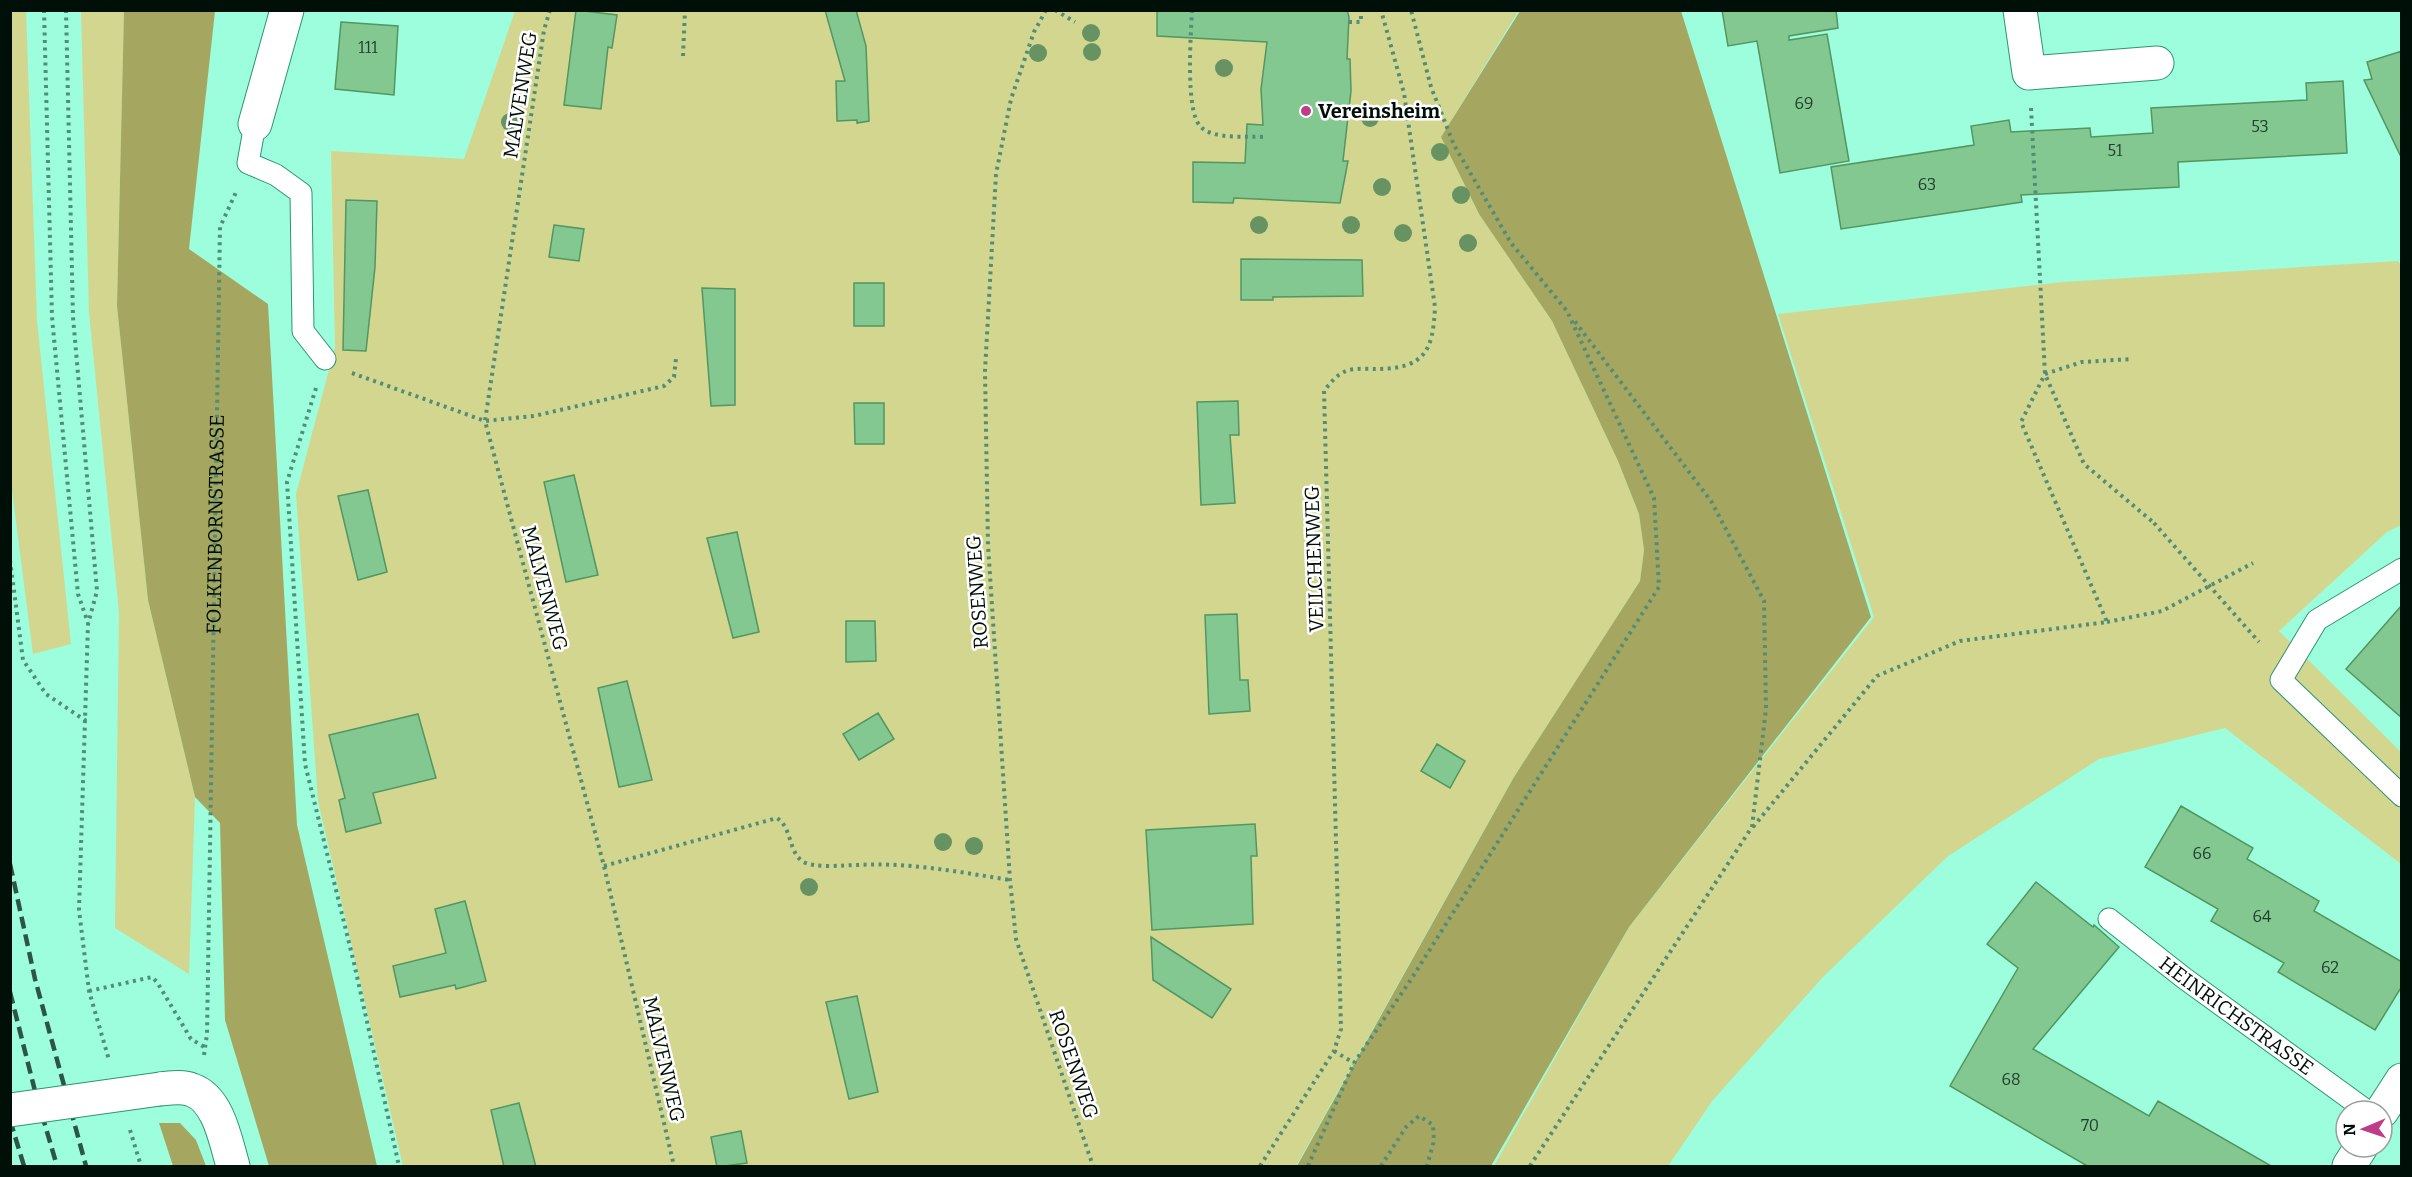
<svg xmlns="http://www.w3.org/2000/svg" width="2412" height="1177" font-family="Bitter,serif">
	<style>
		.green { fill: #d3d68e }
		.forest { fill: #a5a760 }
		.building { fill: #83c891; stroke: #529662; stroke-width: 1.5 }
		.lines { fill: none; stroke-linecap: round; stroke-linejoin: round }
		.lane-casing { stroke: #2c9477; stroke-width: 23 }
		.street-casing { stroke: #2c9477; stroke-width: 35 }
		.path { stroke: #528d78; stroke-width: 4; stroke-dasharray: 3 4.5; stroke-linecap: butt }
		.lane { stroke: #fff; stroke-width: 21 }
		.street { stroke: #fff; stroke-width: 33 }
		.rail { stroke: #2d5546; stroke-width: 4.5; stroke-dasharray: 12 6; stroke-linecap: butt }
		.street-bridge-casing { stroke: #2c9477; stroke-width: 35; stroke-linecap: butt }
		.path-bridge { stroke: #528d78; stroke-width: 4; stroke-dasharray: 3 4.5; stroke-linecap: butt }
		.street-bridge { stroke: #fff; stroke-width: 33 }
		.tree { fill: #679363 }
		.poi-dot { fill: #bf3d86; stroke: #fff; stroke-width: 2 }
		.labels { text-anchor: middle; stroke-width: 5; stroke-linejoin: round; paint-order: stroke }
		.number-label { font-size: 16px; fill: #213e2b }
		.street-label { font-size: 20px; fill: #001009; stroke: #fff }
		.poi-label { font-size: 20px; font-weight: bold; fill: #001009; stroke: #fff; text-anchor: start }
	</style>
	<rect width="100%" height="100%" fill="#9cfedc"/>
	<path class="green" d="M1519,10L1441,137L1479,214L1552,321L1618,461L1639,514L1644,550L1640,581L1514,777L1296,1166H403L318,801L296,494L335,347L331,151L464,159L515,11Z
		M10,11H26L37,321L71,644L33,654L10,475Z
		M81,11H124L117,306L148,600L195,797L189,974L115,928L119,612L89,312Z
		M2398,261L2402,267L2401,525L2387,532L2279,631L2401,752V864L2225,728L2099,759L1948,856L1823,977L1713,1100L1668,1166H1494L1629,927L1874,617L1778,314L2063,282Z"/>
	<path class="forest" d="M124,11H215L189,249L268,304L297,825L377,1166H269L225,1020L220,823L195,797L148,600L117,306Z
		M1520,11H1681L1871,617L1629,927L1491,1166H1297L1514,777L1640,581L1644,550L1639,514L1618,461L1552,321L1479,214L1441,137Z
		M159,1123H180L196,1140L206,1166H173Z"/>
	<path class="building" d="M576,10L617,15L612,48L608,47L601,109L564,105Z
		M825,10H856L866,46L869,121L857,123V120L837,121L836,81H845Z
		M1157,10H1347L1349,17L1347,59H1350L1351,91L1343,161H1348L1340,203L1234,198L1233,203L1193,202V162L1245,163L1247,124L1263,125L1261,89L1267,42L1157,36Z
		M1722,10H1836L1838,28L1789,36V40L1827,34L1849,161L1780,173L1757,41L1728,46Z
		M341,22L398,26L394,95L335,89Z
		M2402,51V159L2364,80L2372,79L2367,62Z
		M2343,81L2347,153L2178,162L2179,187L2021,195L2022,202L1841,229L1831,167L1974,145L1971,126L2009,120L2011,132L2090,128L2091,137L2153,133L2151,108L2307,100L2306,83Z
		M346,200L377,201L375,267L366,351L343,350Z
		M554,225L584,229L579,261L549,257Z
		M1241,259L1362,260L1363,296L1273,297V300H1241Z
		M854,283H884V326H854Z
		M702,288L735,289V405L711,406Z
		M1238,401L1239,435H1230L1235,503L1201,505L1197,402Z
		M854,403H884V444H855Z
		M574,475L598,575L566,582L544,482Z
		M368,490L387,572L358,580L338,496Z
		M737,532L759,632L733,638L707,538Z
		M2402,605V718L2346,669Z
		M1237,614L1240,680H1248L1250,711L1209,714L1205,615Z
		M846,621H875L876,661L846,662Z
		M627,681L652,780L619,787L598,688Z
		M878,713L894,739L859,760L843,734Z
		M418,714L436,778L373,793L381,823L346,832L339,800L345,798L329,735Z
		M1437,744L1465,761L1450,788L1421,771Z
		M2181,806L2253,848L2247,859L2319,901L2314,911L2402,962V986L2375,1030L2278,972L2284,963L2211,921L2218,909L2145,867Z
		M1255,824L1257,856H1251L1253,924L1152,930L1146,830Z
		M2036,882L2093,927L2094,925L2119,947L2033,1049L2149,1116L2158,1101L2273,1167H2089L1950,1086L2018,968L1987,944Z
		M465,901L486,981L456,989L455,985L400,997L393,966L446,953L435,909Z
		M1151,937L1231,989L1212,1018L1153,980Z
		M857,996L878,1092L849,1099L826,1002Z
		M519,1103L536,1167H504L491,1110Z
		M741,1131L747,1163L717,1167L711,1137Z"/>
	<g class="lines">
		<g class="lane-casing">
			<g id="lane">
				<path d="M255,124L248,163L276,175L301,193L303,331L325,359"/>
				<path d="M2402,569L2317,620L2281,680L2402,796"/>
				<path id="s2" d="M2109,919L2184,978L2367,1111"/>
			</g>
		</g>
		<g class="street-casing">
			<path id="street" d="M2020,10L2029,73L2157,63
				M255,124L287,10
				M160,1089C171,1088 182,1086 192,1090C219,1099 226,1143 233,1166
				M2382,1111L2402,1080
				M2349,1166L2361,1147"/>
		</g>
		<g class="path">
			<path d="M44,10L52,317L78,594L88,623"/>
			<path d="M66,10L73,317L97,591L88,624L79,910L89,991L109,1060"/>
			<path d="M550,10L544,30L485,421L604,866L674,1166"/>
			<path d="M1046,10L1034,32L1011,99L996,174L985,371L988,545L1010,880L1016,939L1093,1166"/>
			<path d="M1055,10L1075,22"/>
			<path d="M1192,10C1191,34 1185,109 1200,126C1212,140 1247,136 1264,137"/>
			<path d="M1349,22H1361V10"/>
			<path d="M683,56L685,10"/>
			<path d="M2031,108L2045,374L2084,464L2154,523"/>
			<path d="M352,373L485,421L534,416L664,386L674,377L676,358"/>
			<path d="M316,388L287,482L305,764L354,963L399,1166"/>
			<path d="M10,560L23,660L46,694L86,721"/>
			<path d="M2107,622L2162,611L2253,563"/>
			<path d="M1753,827L1877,676L1960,641L2107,622L2021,422L2045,374L2082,362L2132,359"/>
			<path d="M604,866L777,818C792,828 788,850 802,861C813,869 844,865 857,865C908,862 959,872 1010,880"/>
			<path d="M89,991L152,977L157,982L191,1039L206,1048"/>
			<path d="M1334,1051L1354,1063"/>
			<path id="s1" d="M204,1055L207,1034L220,227L237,190"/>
			<path d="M130,1130L141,1166"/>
			<path d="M1260,1166L1334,1051L1341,1029L1324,391C1331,382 1338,373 1349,370C1358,368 1369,369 1378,369C1425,368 1433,351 1435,307L1404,93L1381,10"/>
			<path d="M1308,1166L1354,1063L1410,981L1659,587L1654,498L1567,311L1511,243L1454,145L1431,87L1411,10"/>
			<path d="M1381,1166L1406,1127L1419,1116L1433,1125L1434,1141L1427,1166"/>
			<path d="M1530,1166L1752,827L1766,709L1764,601L1711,501L1573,319"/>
		</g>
		<use href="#lane" class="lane"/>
		<use href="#street" class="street"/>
		<path class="rail" d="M10,864L35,979L86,1166
			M10,992L35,1091L57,1166
			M10,1120L24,1166"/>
		<g class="street-bridge-casing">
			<path id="street-bridge" d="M10,1110L160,1089"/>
		</g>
		<path class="path-bridge" d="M2154,523L2259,642"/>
		<use href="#street-bridge" class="street-bridge"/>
	</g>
	<g class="tree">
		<circle cx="1091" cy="33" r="9"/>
		<circle cx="1092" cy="52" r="9"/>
		<circle cx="1038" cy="53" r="9"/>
		<circle cx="1224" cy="68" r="9"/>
		<circle cx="1370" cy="118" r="9"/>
		<circle cx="510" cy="122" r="9"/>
		<circle cx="1440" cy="152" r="9"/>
		<circle cx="1382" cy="187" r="9"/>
		<circle cx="1461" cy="195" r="9"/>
		<circle cx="1259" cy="225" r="9"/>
		<circle cx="1351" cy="225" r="9"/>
		<circle cx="1403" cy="233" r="9"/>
		<circle cx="1468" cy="243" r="9"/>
		<circle cx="943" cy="842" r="9"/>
		<circle cx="974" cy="846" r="9"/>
		<circle cx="809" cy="887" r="9"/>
	</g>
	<circle class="poi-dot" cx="1306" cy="111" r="6"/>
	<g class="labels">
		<g class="number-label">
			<text x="368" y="53">111</text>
			<text x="1804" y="109">69</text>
			<text x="2260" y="132">53</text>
			<text x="2115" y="156">51</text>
			<text x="1927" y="190">63</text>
			<text x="2202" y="859">66</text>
			<text x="2262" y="922">64</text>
			<text x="2330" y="973">62</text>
			<text x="2011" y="1085">68</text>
			<text x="2090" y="1131">70</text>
		</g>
		<g class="street-label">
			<text transform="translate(520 95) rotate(-81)" y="7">MALVENWEG</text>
			<text dy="7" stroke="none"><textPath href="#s1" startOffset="531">FOLKENBORNSTRASSE</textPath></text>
			<text transform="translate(1314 559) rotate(-92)" y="7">VEILCHENWEG</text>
			<text transform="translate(545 588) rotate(75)" y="7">MALVENWEG</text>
			<text transform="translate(977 592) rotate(-94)" y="7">ROSENWEG</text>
			<text dy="7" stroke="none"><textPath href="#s2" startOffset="160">HEINRICHSTRASSE</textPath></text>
			<text transform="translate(664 1059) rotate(77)" y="7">MALVENWEG</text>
			<text transform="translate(1074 1064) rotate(71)" y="7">ROSENWEG</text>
		</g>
		<g class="poi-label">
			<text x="1318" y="118">Vereinsheim</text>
		</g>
	</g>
	<rect width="2412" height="1177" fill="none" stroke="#001009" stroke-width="24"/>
	<g transform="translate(2364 1129) rotate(268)"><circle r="28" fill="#ffffff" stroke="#999f9d" stroke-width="1.5"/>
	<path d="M0-4.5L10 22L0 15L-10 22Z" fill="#bf3d86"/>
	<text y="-9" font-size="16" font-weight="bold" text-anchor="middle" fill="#001009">N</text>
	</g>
</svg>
